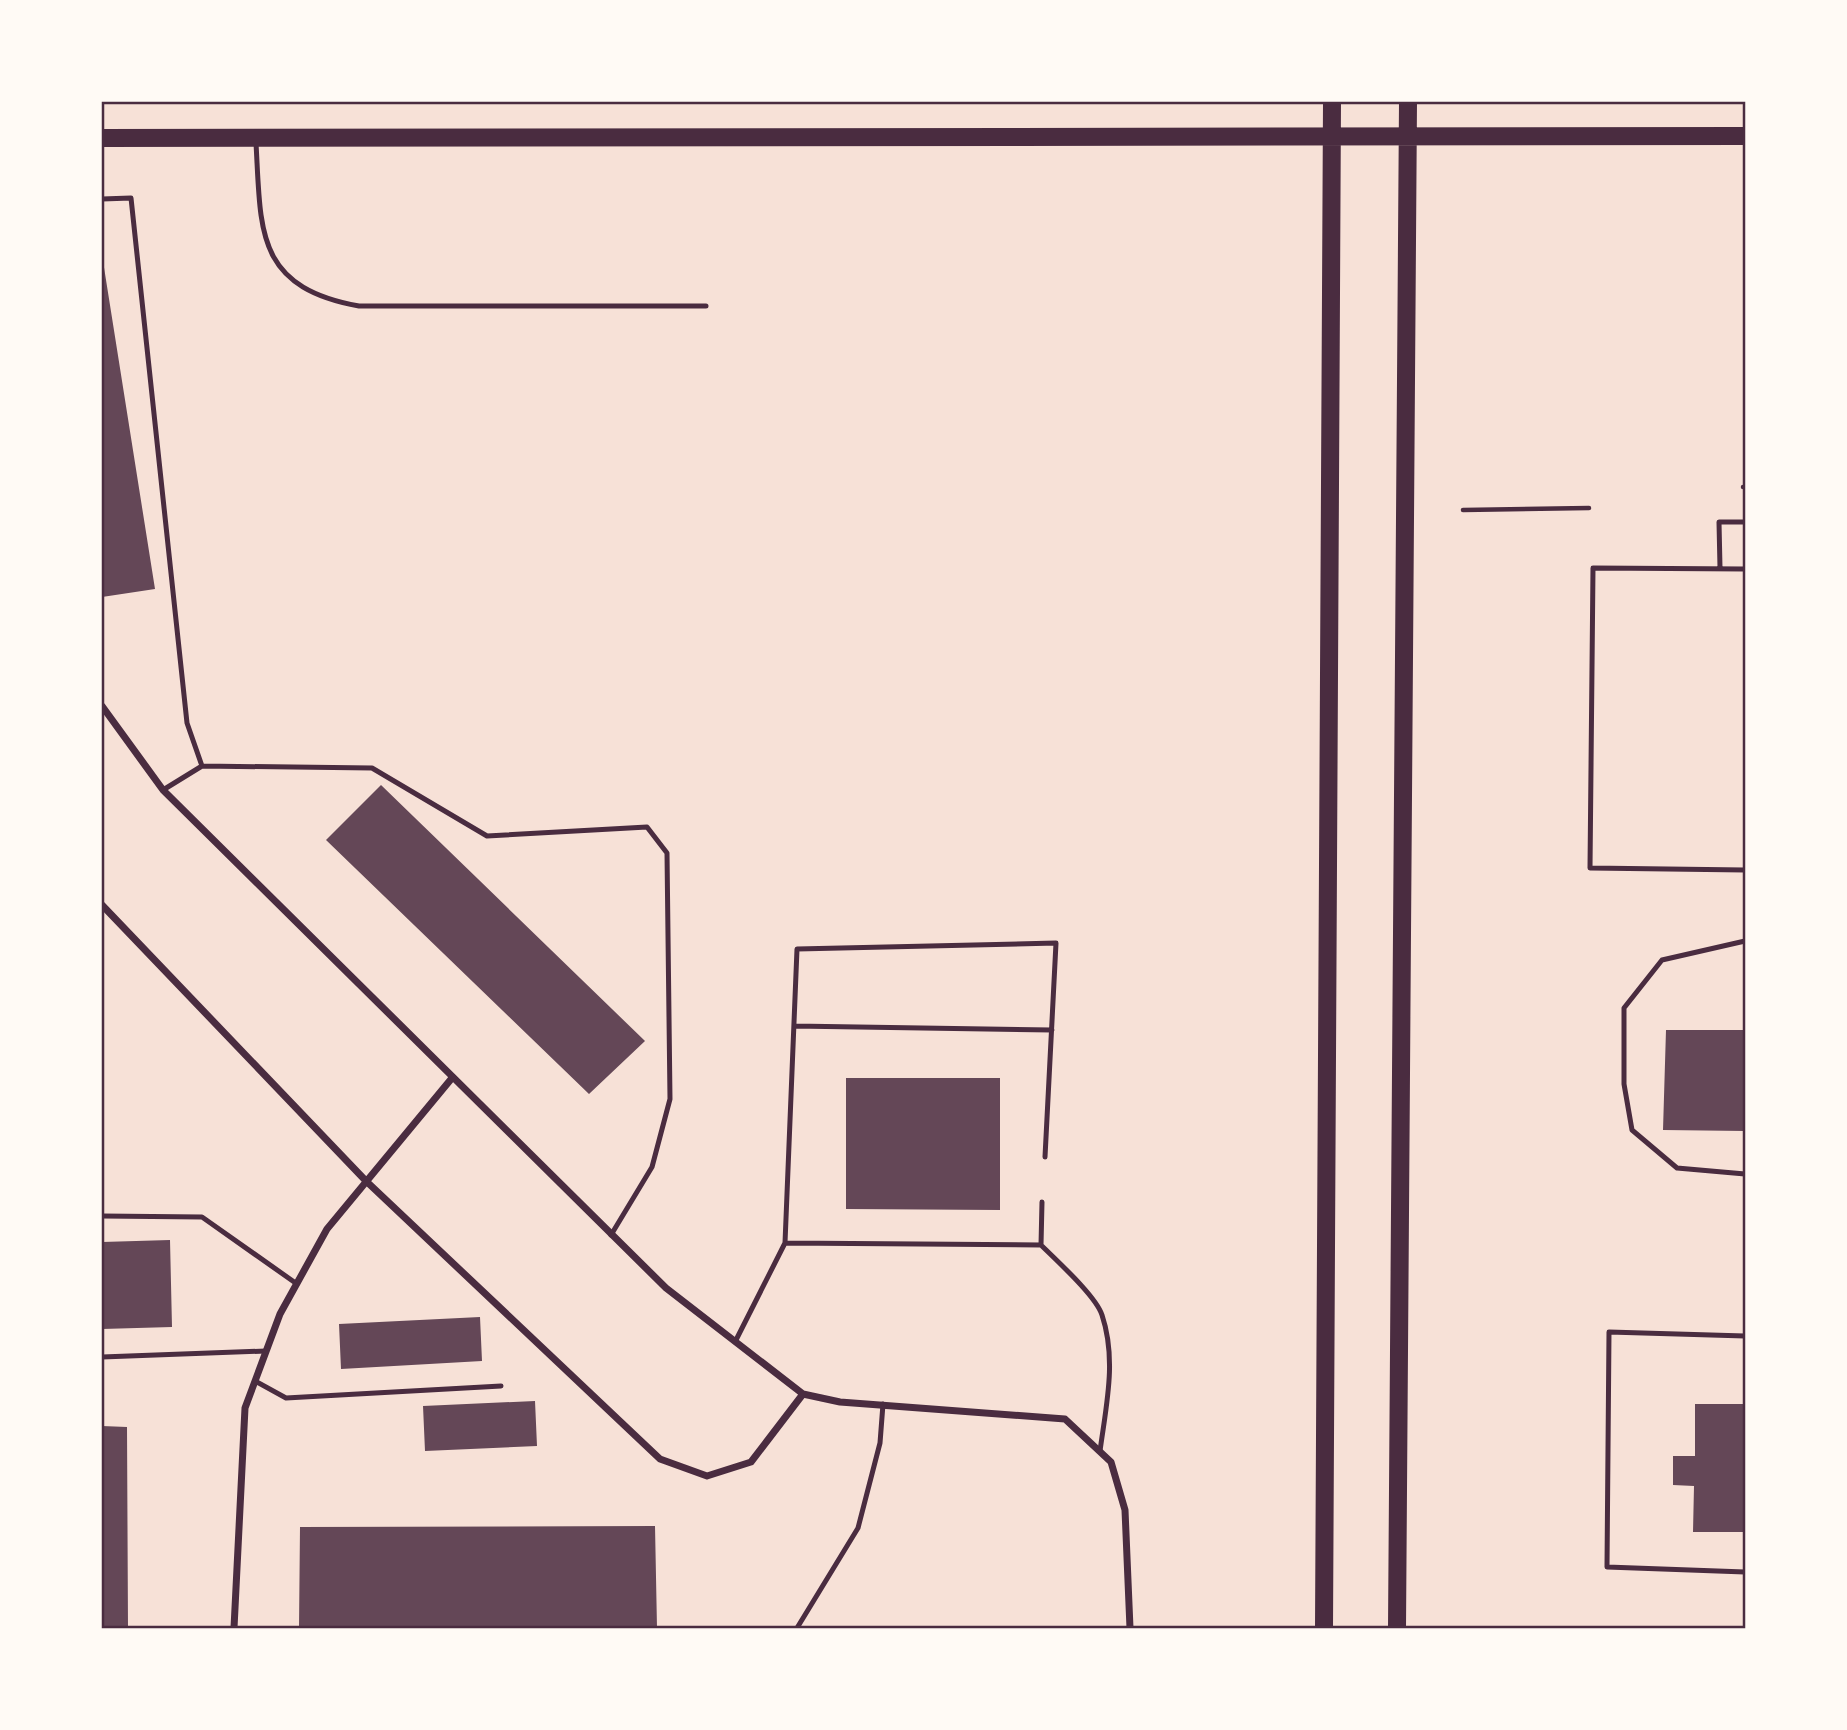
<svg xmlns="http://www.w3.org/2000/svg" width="1847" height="1730" font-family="Mulish,sans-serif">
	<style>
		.building { fill: #644757 }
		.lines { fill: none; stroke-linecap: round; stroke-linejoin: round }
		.path { stroke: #4a2c40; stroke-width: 4.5 }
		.service { stroke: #4a2c40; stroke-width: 5 }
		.minor { stroke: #4a2c40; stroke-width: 7 }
		.primary { stroke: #4a2c40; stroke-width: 18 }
		.neatline { fill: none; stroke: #4a2c40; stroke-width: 2.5 }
	</style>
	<rect width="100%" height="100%" fill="#f7e1d7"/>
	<path class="building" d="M103,261L155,589L102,597V262Z
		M381,785L645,1041L589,1094L326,840Z
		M1666,1030H1745V1131L1663,1130Z
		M846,1078H1000V1210L846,1209Z
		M170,1240L172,1327L102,1329V1242Z
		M480,1317L482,1361L341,1369L339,1324Z
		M535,1401L537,1446L425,1451L423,1406Z
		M1695,1404H1745V1532H1693L1694,1486L1673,1485V1456H1695Z
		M102,1426L127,1427L128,1628H102Z
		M655,1526L657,1628H299L300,1527Z"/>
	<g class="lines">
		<path class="path" d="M1743,487H1745
			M1463,510L1589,508"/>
		<path class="service" d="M256,143C261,231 255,287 359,306H706
			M102,199L131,198L187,723L202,766
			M1720,568L1719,522H1745
			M1745,569L1593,568L1590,868L1745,870
			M163,790L202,766L372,768L487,836L647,827L667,853L670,1099L652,1167L611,1235
			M1745,941L1662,960L1624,1008V1084L1632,1130L1677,1168L1745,1174
			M794,1026L1052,1030
			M102,1216L202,1217L297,1284
			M785,1243L797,949L1056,943L1045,1157
			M1041,1245L1042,1202
			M1745,1336L1609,1332L1607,1567L1745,1572
			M735,1342L785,1243L1041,1245C1056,1260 1096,1296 1102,1315C1117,1360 1106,1406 1100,1451
			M102,1357L266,1351
			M255,1381L286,1398L501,1386
			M797,1628L858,1528L880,1443L883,1404"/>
		<path class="minor" d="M102,706L163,790L666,1288L803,1394L840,1402L1065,1419L1111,1462L1125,1510L1130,1628
			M102,905L366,1181L660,1459L707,1476L751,1462L803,1394
			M234,1628L245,1408L280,1314L327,1229L452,1078"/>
		<path class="primary" d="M102,138L1745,136
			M1324,1628L1332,102
			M1397,1628L1408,102"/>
	</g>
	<rect width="1847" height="1730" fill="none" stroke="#fffaf5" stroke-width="206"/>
	<rect x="103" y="103" width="1641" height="1524" class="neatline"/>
</svg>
